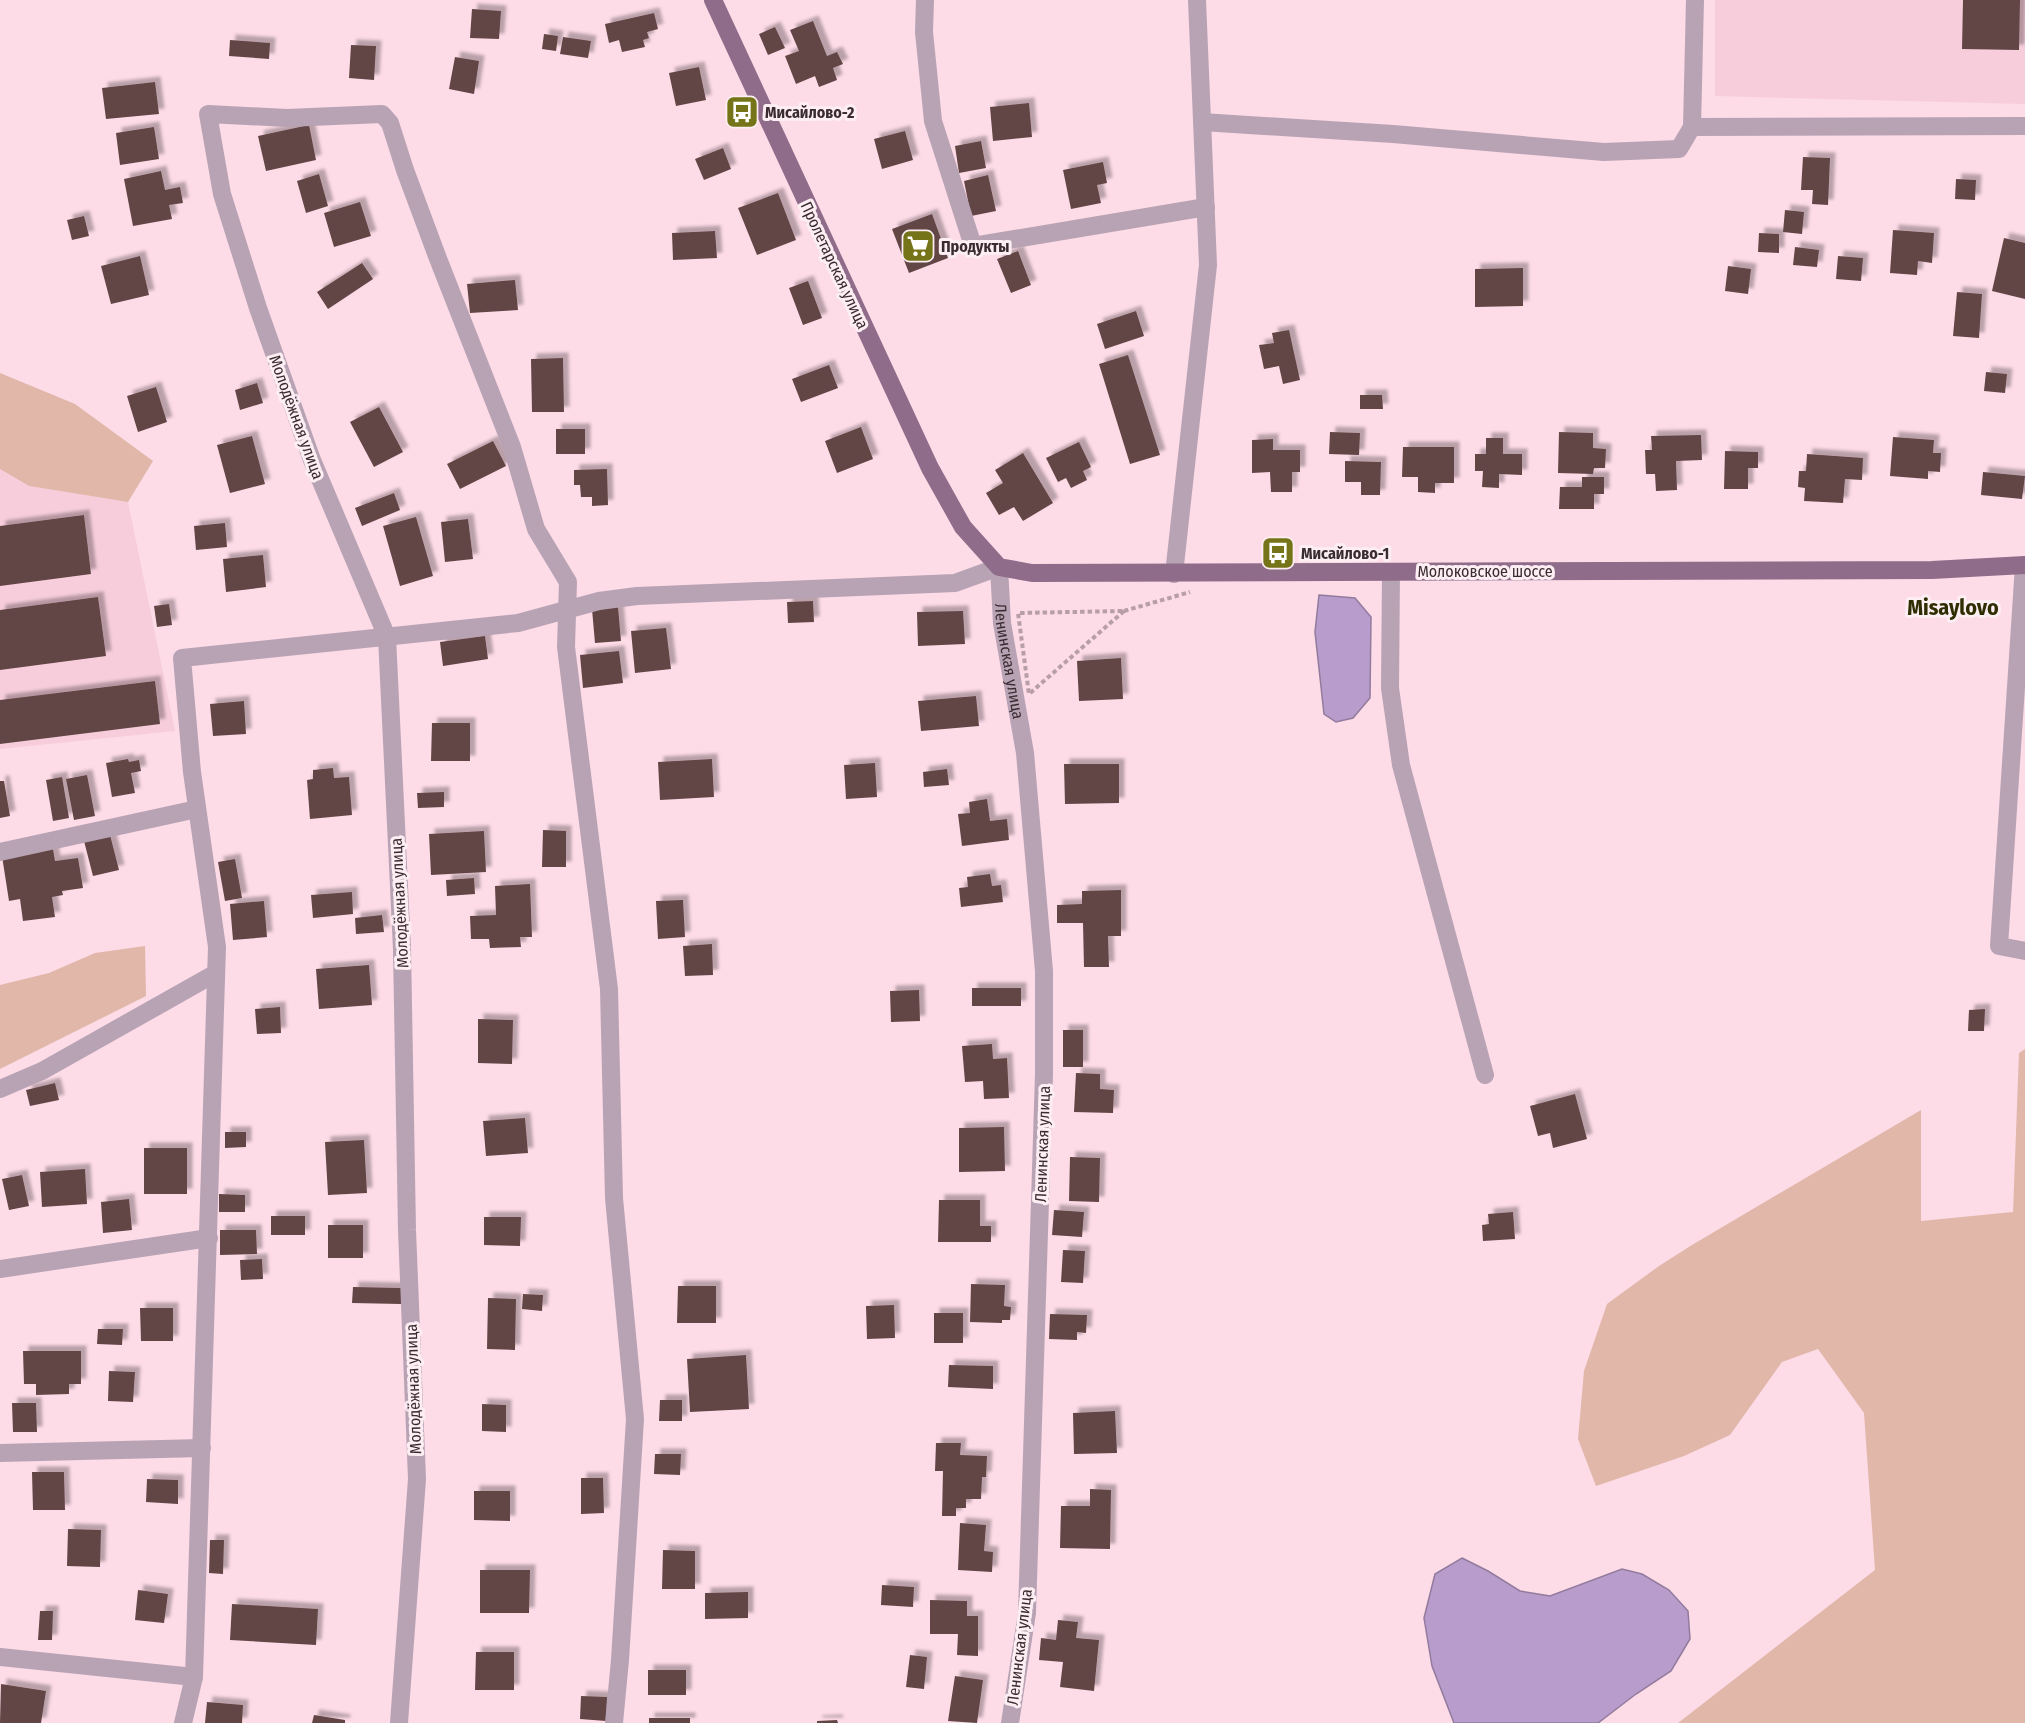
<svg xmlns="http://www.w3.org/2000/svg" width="2025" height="1723" font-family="'Fira Sans Condensed',sans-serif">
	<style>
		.built { fill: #f7cddb }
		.green { fill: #e0b7a9 }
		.water { fill: #b89dcc; stroke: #927b9d; stroke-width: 1.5 }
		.building { fill: #624545; filter: url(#shadow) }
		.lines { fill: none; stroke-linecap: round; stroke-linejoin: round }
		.path { stroke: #b89ea7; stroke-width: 4; stroke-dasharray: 4.5 3; stroke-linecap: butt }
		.minor { stroke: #b8a3b4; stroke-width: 18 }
		.major { stroke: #8f6c89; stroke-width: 18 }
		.labels { text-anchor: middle; stroke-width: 6; stroke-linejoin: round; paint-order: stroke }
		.poi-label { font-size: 16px; font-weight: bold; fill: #392c30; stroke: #fceef3; text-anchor: start }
		.street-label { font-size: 16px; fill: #392c30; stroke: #fceef3 }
		.district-label { font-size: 22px; font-weight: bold; fill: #2f2e03; stroke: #fceef3 }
	</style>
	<defs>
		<filter id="shadow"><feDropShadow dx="5.5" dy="-5.5" stdDeviation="1.5" flood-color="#0004"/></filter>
	</defs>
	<rect width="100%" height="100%" fill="#fddbe7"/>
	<path class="built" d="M1715,0H2025V104L1715,96Z
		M0,469L29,486L128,502L175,731L0,749Z"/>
	<path class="green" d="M0,373L75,404L153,461L128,502L29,486L0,469Z
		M145,946L146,996L0,1069V985L49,973L95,953Z
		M2025,1049V1723H1678L1875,1570L1864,1413L1818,1349L1782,1362L1730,1435L1684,1456L1596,1486L1578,1439L1584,1371L1607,1304L1659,1266L1692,1245L1921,1110V1221L2013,1212L2019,1053Z"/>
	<path class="water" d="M1319,595L1355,598L1371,617L1370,698L1353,718L1336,722L1324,714L1315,632Z
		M1462,1558L1488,1571L1520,1591L1550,1596L1622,1569L1642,1574L1669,1590L1688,1611L1690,1639L1671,1671L1636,1694L1598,1723H1454L1432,1666L1424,1618L1435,1574Z"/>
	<path class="building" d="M1963,0H2020L2019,50L1962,49Z
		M472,9L501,11L499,39L470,38Z
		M654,13L658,29L647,32L649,38L643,40L645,47L622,52L619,40L609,43L605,24Z
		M813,21L827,56L837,52L843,64L833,68L837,80L819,87L815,76L796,84L785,56L799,51L790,30Z
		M775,27L785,48L768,55L759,34Z
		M544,34L558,36L556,51L542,49Z
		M563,37L591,41L588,58L560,54Z
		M230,40L270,43L269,59L229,56Z
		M351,45L376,46L374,80L349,78Z
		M455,57L479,61L474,94L449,89Z
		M699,67L706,100L676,106L669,73Z
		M155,82L159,114L106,119L102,88Z
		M1029,103L1032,137L993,141L990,107Z
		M309,125L316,160L266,171L258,136Z
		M154,127L159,159L120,165L116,133Z
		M905,131L913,160L882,169L874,139Z
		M981,141L986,168L959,173L955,146Z
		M723,148L731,169L704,180L695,159Z
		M1803,157L1830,158L1828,205L1812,204L1813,190H1801Z
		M1103,162L1107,183L1097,185L1101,203L1071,209L1063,170Z
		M161,171L165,190L180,187L183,203L169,205L172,219L133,226L124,179Z
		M319,174L328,206L306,213L297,181Z
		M988,175L996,211L971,216L964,181Z
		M1956,179L1976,180L1975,200L1955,199Z
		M778,193L796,240L757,255L738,208Z
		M360,202L371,236L334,247L324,213Z
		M1785,210L1804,212L1802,234L1783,232Z
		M932,214L948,258L909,273L892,229Z
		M84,216L89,236L72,240L67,220Z
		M1893,230L1934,233L1932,263L1918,261L1917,275L1890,273Z
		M715,231L717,258L673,260L672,233Z
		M1759,233L1779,234V253L1758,252Z
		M2004,238L2025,243V299L1992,291Z
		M1795,247L1819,250L1817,267L1793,265Z
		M1018,251L1031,285L1011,293L997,259Z
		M140,256L149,295L111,304L101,266Z
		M1838,256L1863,258L1861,281L1836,279Z
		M362,263L373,279L328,309L317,292Z
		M1728,266L1751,269L1748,294L1725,291Z
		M1523,268V306L1475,307V269Z
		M515,280L518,310L470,313L467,284Z
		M808,281L822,318L803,325L789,288Z
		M1957,292L1982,294L1979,338L1953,336Z
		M1136,311L1144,336L1105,349L1097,324Z
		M1289,330L1300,380L1283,384L1279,366L1264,369L1259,345L1274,343L1272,333Z
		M1128,355L1160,455L1130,464L1099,364Z
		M563,358L564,412H532L531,359Z
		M829,365L838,388L801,402L792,379Z
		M1986,372L2007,374L2005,393L1984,391Z
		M257,383L263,403L240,410L235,390Z
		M156,387L167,422L138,432L127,396Z
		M1360,395H1382L1383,409H1360Z
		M379,407L403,452L374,467L350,422Z
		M861,427L873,459L837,473L825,441Z
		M556,429H585V454H556Z
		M1330,432L1360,433L1359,455L1329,454Z
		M1559,432L1593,433V448L1606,449L1605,468H1594L1593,474L1558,473Z
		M1701,435L1702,460L1676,461L1677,490L1656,491L1655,474H1646L1645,450H1652L1651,436Z
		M252,436L265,484L230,493L217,445Z
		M1893,437L1934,440L1933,453H1941L1940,472L1928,471V479L1890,476Z
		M1486,438H1503V454H1522V475L1499,474V488L1482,487L1483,471H1475V454H1486Z
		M1273,439V450H1300V472H1292V492H1271L1270,472L1252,473V440Z
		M493,441L506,466L460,489L447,464Z
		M1079,442L1091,467L1083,471L1087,480L1071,488L1066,478L1058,482L1046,458Z
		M1403,447H1454V483H1435V493L1418,492V477H1402Z
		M1725,451L1758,452V468H1748V489H1724Z
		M1023,453L1053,503L1023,521L1014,507L999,515L986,493L1003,483L995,470Z
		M1807,454L1863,458L1862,480L1845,479L1843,503L1804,501L1805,488L1798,487L1799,471H1806Z
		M1345,461L1381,462L1380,495H1361V482H1345Z
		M607,469L608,505L592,506V497H581L580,485H574V470Z
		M1983,472L2025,476L2022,499L1981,495Z
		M1582,477H1604V494H1594V509H1559L1560,487H1582Z
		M394,493L400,510L362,526L355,508Z
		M84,515L91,574L0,586V526Z
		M416,517L433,576L400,586L383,526Z
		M468,519L473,559L445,562L441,522Z
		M225,523L227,547L196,550L194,526Z
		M263,555L266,587L226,592L223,559Z
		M98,597L106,656L0,670V610Z
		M813,601L814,622L788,623L787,602Z
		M169,604L172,625L157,627L154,606Z
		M618,607L621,641L595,643L592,609Z
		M963,611L965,644L918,646L917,612Z
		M666,628L671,669L635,673L631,631Z
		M485,636L488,659L443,666L440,642Z
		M619,651L623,683L583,688L580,655Z
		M1121,658L1123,699L1079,701L1077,661Z
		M155,681L160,724L0,744V700Z
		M976,696L979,726L921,731L918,701Z
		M244,701L246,734L213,736L210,704Z
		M432,723H470V761H431Z
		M128,759L129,762L139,760L141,771L131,773L135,793L112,797L106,763Z
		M712,759L714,797L660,800L658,762Z
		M875,763L877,797L846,799L844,765Z
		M1064,764H1119V803L1065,804Z
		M333,768L334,778L349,777L352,815L310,819L307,780L313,779V770Z
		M947,769L949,785L924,787L923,772Z
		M87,775L95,816L74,820L66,779Z
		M62,777L69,818L53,821L46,780Z
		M0,781H4L10,816L0,818Z
		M444,792V807L418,808L417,793Z
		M987,799L990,821L1007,819L1009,840L962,846L958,814L970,813L969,802Z
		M543,830L566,831V867H542Z
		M484,831L486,872L431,875L429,834Z
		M110,835L119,870L93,876L84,841Z
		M53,849L55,861L78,858L83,888L62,891L63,895L52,897L55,917L23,921L20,899L9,901L2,856Z
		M235,859L242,898L225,901L218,862Z
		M990,874L992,886L1001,885L1003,902L961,907L959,888L968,887L967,877Z
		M474,878L475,894L447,896L446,880Z
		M530,884L532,937H520L521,947L490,948L489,939H471L470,916L496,915L495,886Z
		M1121,890V936H1108L1109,967H1084L1083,923H1057V905L1082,904V891Z
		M352,892L353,914L313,918L311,895Z
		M683,900L685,937L658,939L656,901Z
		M264,901L267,937L233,940L230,904Z
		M382,915L384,932L356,934L355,918Z
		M712,944L713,975L685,976L683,946Z
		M369,965L372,1005L319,1009L316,969Z
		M972,988H1021V1006H972Z
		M919,990L920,1021L891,1022L890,991Z
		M280,1007L281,1033L257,1034L255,1009Z
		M1985,1009L1984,1031H1968L1969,1010Z
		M478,1019L513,1020L512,1064L478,1063Z
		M1063,1030H1083V1067H1063Z
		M992,1044L993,1059L1007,1058L1009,1098L984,1099L983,1081L965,1082L962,1046Z
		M1076,1073L1100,1074V1089L1114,1090L1113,1113L1074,1112Z
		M55,1083L59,1100L30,1106L26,1090Z
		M1575,1094L1587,1139L1553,1148L1550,1133L1538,1136L1530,1106Z
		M525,1118L528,1153L486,1156L483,1121Z
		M1004,1127L1005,1171L959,1172V1128Z
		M225,1132H246V1147L225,1148Z
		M364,1140L367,1193L328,1195L325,1142Z
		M144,1148H187V1194H144Z
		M1070,1157L1100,1158L1099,1202L1069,1201Z
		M85,1169L87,1204L42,1207L40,1172Z
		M22,1175L29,1206L9,1210L2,1179Z
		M219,1194L245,1195V1212H219Z
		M129,1199L132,1230L103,1233L101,1202Z
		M939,1200H980V1226H991V1242H938Z
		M1054,1210L1084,1212L1082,1237L1052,1235Z
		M1513,1212L1515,1239L1483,1241L1482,1225L1489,1224L1488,1214Z
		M271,1216H305V1235H271Z
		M484,1217H521L520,1246L484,1245Z
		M328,1225H363V1258H328Z
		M220,1230H256L257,1254L220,1255Z
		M1063,1250L1085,1251L1083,1283L1061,1282Z
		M262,1259L263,1279L241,1280L240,1260Z
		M971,1284L1005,1285L1004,1306L1011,1307L1010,1320H1002V1323L970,1322Z
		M678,1286H716V1323H677Z
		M353,1287L401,1288V1304L352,1303Z
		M523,1294L543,1295L542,1311L522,1309Z
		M488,1298L516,1299L515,1350L487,1349Z
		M894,1305L895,1338L867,1339L866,1306Z
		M140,1308H173V1341H141Z
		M934,1313H963V1343H934Z
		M1050,1314L1087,1315L1086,1333L1077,1332V1340L1049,1339Z
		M98,1329H123L122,1345L97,1344Z
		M23,1351H81V1384H69V1394L36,1395V1384H24Z
		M746,1355L749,1409L690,1412L687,1359Z
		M949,1365L993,1366V1389L948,1387Z
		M109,1371L135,1372L133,1402L108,1401Z
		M660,1400H682V1421H659Z
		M12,1403H36L37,1432H13Z
		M482,1404L506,1405V1432L482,1431Z
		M1115,1411L1117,1453L1074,1454L1073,1413Z
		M936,1443H961L960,1455L987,1456L986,1477H982L981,1499H966V1508H956V1516H942L943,1471H935Z
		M655,1454H681L680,1475L654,1474Z
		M32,1472H64L65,1510H33Z
		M581,1478H603L604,1513L581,1514Z
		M147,1479L178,1480V1504L146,1502Z
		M1090,1489L1111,1490L1110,1549L1060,1548L1061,1506H1090Z
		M474,1491H510V1521L474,1520Z
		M960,1523L986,1525L984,1551L993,1552L992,1572L958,1570Z
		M68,1529L101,1530L100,1567L67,1566Z
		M210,1540H224L223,1574L209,1573Z
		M663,1550L695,1551V1589H662Z
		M480,1570H530L529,1613H480Z
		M882,1585L914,1587L913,1607L881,1605Z
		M138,1590L168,1594L164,1623L135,1620Z
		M748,1592V1618L705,1619V1593Z
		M930,1600L967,1601V1616H978V1656L957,1655L958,1634H930Z
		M232,1604L318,1609L316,1645L230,1640Z
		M40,1611H53L52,1640H38Z
		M1058,1620L1078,1622L1076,1638L1099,1640L1094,1691L1060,1687L1063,1662L1039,1660L1041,1638L1056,1640Z
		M476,1652H514V1690H475Z
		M910,1655L927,1657L924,1689L906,1687Z
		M648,1670H686V1695H648Z
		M955,1676L983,1680L977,1723L948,1721Z
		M1,1684L46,1691L41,1723H0Z
		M581,1696L607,1697L606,1721L580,1719Z
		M207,1702L243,1705L242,1723H205Z
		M314,1715L345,1720V1723H312Z
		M649,1718H690V1723H649Z
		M837,1720L838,1723H817V1721Z"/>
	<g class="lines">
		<path class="path" d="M1124,611L1190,592
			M1124,611L1029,694L1018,613Z"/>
		<g class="minor">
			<path d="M925,0L924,32L933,121L973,246L1206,207"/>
			<path d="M1202,122L1393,134L1604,152L1679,149L1692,127L1695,0"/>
			<path d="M1692,127L2025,126"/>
			<path d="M2024,565L1999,946L2025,951"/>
			<path d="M1391,572L1390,688L1401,765L1485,1075"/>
			<path d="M1174,574L1208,265L1197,0"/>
			<path d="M0,852L197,809"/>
			<path d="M0,1089L42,1071L216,973"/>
			<path d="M0,1269L209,1238"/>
			<path d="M0,1453L202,1448"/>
			<path d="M0,1657L194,1677"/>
			<path id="s1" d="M183,1723L194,1677L217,947L192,772L182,658L518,623L599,601L637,596L955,583L999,567L1002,623L1025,753L1044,971V1074L1027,1613L1010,1723"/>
			<path d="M399,1723L417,1479L407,1230L402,949L387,637L312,460L258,308L222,194L208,114L287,118L382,114L390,123L405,170L437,256L512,447L536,529L568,582L566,647L609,989L614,1198L635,1419L620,1660L614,1723"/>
		</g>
		<path class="major" d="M713,0L930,468L963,527L999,567L1032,573L1932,570L2025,565"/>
	</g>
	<defs>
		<g id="bus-square" transform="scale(1.725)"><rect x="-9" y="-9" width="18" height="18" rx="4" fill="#767419" stroke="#fceef3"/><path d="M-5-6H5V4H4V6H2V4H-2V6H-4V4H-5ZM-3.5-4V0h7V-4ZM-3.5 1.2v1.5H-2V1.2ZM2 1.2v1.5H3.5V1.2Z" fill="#fff"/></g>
		<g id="supermarket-square" transform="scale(1.725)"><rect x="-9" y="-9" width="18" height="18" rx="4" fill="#767419" stroke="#fceef3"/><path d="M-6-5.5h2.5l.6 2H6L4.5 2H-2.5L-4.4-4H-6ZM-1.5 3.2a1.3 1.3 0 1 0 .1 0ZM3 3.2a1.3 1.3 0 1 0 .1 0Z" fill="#fff"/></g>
	</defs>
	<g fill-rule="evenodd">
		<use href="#bus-square" x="742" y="112"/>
		<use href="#supermarket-square" x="918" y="246"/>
		<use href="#bus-square" x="1278" y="553"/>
	</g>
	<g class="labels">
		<g class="poi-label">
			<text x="765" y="118">Мисайлово-2</text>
			<text x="941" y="252">Продукты</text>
			<text x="1301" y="559">Мисайлово-1</text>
		</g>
		<g class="street-label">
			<text transform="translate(835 265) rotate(65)" y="6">Пролетарская улица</text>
			<text transform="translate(297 417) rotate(70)" y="6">Молодёжная улица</text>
			<text x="1485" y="577">Молоковское шоссе</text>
			<text dy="6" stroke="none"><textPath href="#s1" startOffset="1989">Ленинская улица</textPath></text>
			<text transform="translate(399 903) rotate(-93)" y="6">Молодёжная улица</text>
			<text transform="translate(1042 1144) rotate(-88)" y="6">Ленинская улица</text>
			<text transform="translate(413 1389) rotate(-92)" y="6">Молодёжная улица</text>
			<text transform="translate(1019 1647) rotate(-83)" y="6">Ленинская улица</text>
		</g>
		<g class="district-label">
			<text x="1953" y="615">Misaylovo</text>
		</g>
	</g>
</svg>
